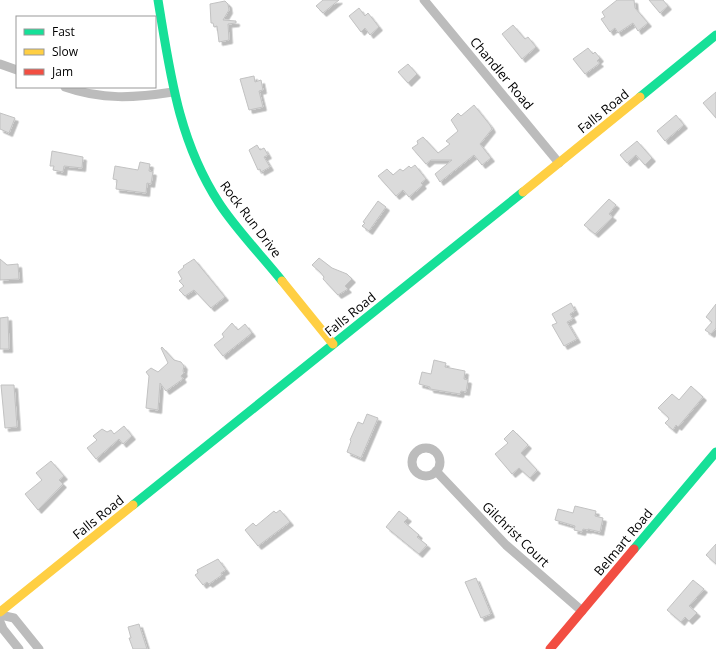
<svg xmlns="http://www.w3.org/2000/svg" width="716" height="649" font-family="'Open Sans',sans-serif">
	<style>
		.building { fill: #dbdbdb; stroke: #c2c2c2; filter: url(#shadow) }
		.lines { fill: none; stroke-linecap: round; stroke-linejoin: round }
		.street { stroke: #bcbcbc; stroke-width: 9 }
		.fast { stroke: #16e098; stroke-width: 9 }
		.slow { stroke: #ffcf43; stroke-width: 9 }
		.jam { stroke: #f24e42; stroke-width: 9 }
		.labels { text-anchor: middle; stroke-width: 4; stroke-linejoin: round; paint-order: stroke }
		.street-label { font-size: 13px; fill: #000; stroke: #fff }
	</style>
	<defs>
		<filter id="shadow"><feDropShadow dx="3.5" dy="3.5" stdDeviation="0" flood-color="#0004"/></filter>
	</defs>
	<rect width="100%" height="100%" fill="#fff"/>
	<path class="building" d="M323,0H339L323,13L316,6Z
		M617,0H634L635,8L648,23L638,31L633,23L618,33L615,28L610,32L601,19L605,17L602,12Z
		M649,0H663L668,6L660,13Z
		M225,1L228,4L229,10L223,20L236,21V23L228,24L229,40L219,42L217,26L214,27L213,23H211L210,4Z
		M359,8L365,16L368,13L379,27L370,35L365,28L361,32L349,16Z
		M513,25L525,39L528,37L536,47L522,59L502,34Z
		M588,48L593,54L595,52L600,58L597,61L600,63L585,74L573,59Z
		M408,64L417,74L408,83L398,72Z
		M254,76L255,82L261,80L263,90L259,91L263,107L249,110L240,79Z
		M716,92V118L703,103Z
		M474,105L490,125L492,129L480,144L491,158L482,165L474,155L440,182L435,174L452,160H431L426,164L412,148L418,144L417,141L423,137L438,153L450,144L446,141L458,131L451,120L458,113L461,116Z
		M0,113L15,118L9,133L0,129Z
		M676,115L684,125L665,141L657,131Z
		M637,141L652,158L645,165L636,155L627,163L620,155Z
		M257,145L260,150L264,148L268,155L264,157L270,167L261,172L260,169L258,170L249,150Z
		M52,151L83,157L82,168L64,166L63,172L53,170L54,166H50Z
		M140,162L150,164L149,171L153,172L151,184L147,183L146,193L116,189L117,180L113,179L115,166L138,170Z
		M415,165L426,179L421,183L423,185L409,197L403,190L396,196L378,176L387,169L393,175L400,169L403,171L409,166L411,168Z
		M609,199L616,205L609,214L613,217L595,234L584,225Z
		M378,201L386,207L369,231L362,226L365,223L363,222Z
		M319,258L332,268L347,274L352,279L345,286L348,289L338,295L323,279L324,277L320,272L312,265Z
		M0,259L7,265L18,264L19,279L0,280Z
		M194,259L225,297L211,308L194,290L185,296L179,290L184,286L179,281L182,279L178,272L184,267L183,266Z
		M571,303L575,311L570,314L573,319L567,322L577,339L564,346L552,325L557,323L552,314Z
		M716,304V328L711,334L705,330L712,322L706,317Z
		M8,317L9,349H0V318Z
		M232,323L238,330L245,324L252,333L223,356L214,345L224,337L222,334Z
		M162,347L174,360L181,362L184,366L183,371L184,373L181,376L183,379L166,391L160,383L158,410L146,408L149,376L146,372L151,368L158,372L168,363L161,348Z
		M434,360L446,363L445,367L465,371L464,379L468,380L466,392L461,391L460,394L430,389V387L419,384L422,372L431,374Z
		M1,385H14L17,427L5,428Z
		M691,386L703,397L678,427L676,425L673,430L665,423L669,419L668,417L658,408L672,394L679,400Z
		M367,414L378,418L361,458L347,452L351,441L350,440L358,422L363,424Z
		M124,426L132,436L123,444L119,439L96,459L87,448L97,440L93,436L102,429L107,432L111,430L114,434Z
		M513,430L528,445L521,453L537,470L530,478L519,468L512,474L495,454L508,443L504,439Z
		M51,461L64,476L59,480L63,484L38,510L25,494L42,480L36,473Z
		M575,506L596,511L595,516L603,518L600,532L588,529V530L583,529L582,532L574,530L575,526L555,520L558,509L573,513Z
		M280,510L290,522L258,546L245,530L253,523L256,526L274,511L276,513Z
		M399,511L408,518L404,522L419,535L417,537L427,545L419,554L386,527Z
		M716,544V564L706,555Z
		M218,559L226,570L221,573L222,575L209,584L207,582L203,585L195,575L198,573L197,570Z
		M476,578L491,614L481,618L465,582Z
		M693,580L704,589L689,606L697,613L689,621L685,617L681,622L667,610Z
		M139,624L147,649H133L129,638H131L128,627Z"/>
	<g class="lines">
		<path class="street" d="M424,0L559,163
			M0,64L17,70
			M65,87C102,100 134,98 173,92
			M412 462a14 14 0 1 1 28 0a14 14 0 1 1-28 0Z
			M436,471L506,545L582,611
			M0,615L14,618L39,649
			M0,622L3,629L19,649"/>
		<path class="fast" d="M158,0C170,72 178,140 219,203C235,228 262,256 282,281
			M640,97L716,35
			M133,505L523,192
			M634,549L716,452"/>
		<path class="slow" d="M523,192L640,97
			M282,281L333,344
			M0,612L133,505"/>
		<path class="jam" d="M550,649L634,549"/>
	</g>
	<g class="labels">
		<g class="street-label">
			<text transform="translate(502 73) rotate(50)" y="5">Chandler Road</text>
			<text transform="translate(603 111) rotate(-39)" y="5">Falls Road</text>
			<text transform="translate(251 219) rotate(53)" y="5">Rock Run Drive</text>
			<text transform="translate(350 314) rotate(-39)" y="5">Falls Road</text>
			<text transform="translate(98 517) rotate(-39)" y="5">Falls Road</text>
			<text transform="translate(516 534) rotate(44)" y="5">Gilchrist Court</text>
			<text transform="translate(623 542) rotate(-50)" y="5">Belmart Road</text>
		</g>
	</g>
	<rect x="16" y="16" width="140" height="72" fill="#ffffff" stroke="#999999"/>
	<rect x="24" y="29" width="20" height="6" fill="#16e098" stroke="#999999"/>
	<text x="52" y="36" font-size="12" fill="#000000">Fast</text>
	<rect x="24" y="49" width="20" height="6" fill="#ffcf43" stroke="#999999"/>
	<text x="52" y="56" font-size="12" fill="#000000">Slow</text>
	<rect x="24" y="69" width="20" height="6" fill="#f24e42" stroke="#999999"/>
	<text x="52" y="76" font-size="12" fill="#000000">Jam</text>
</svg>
